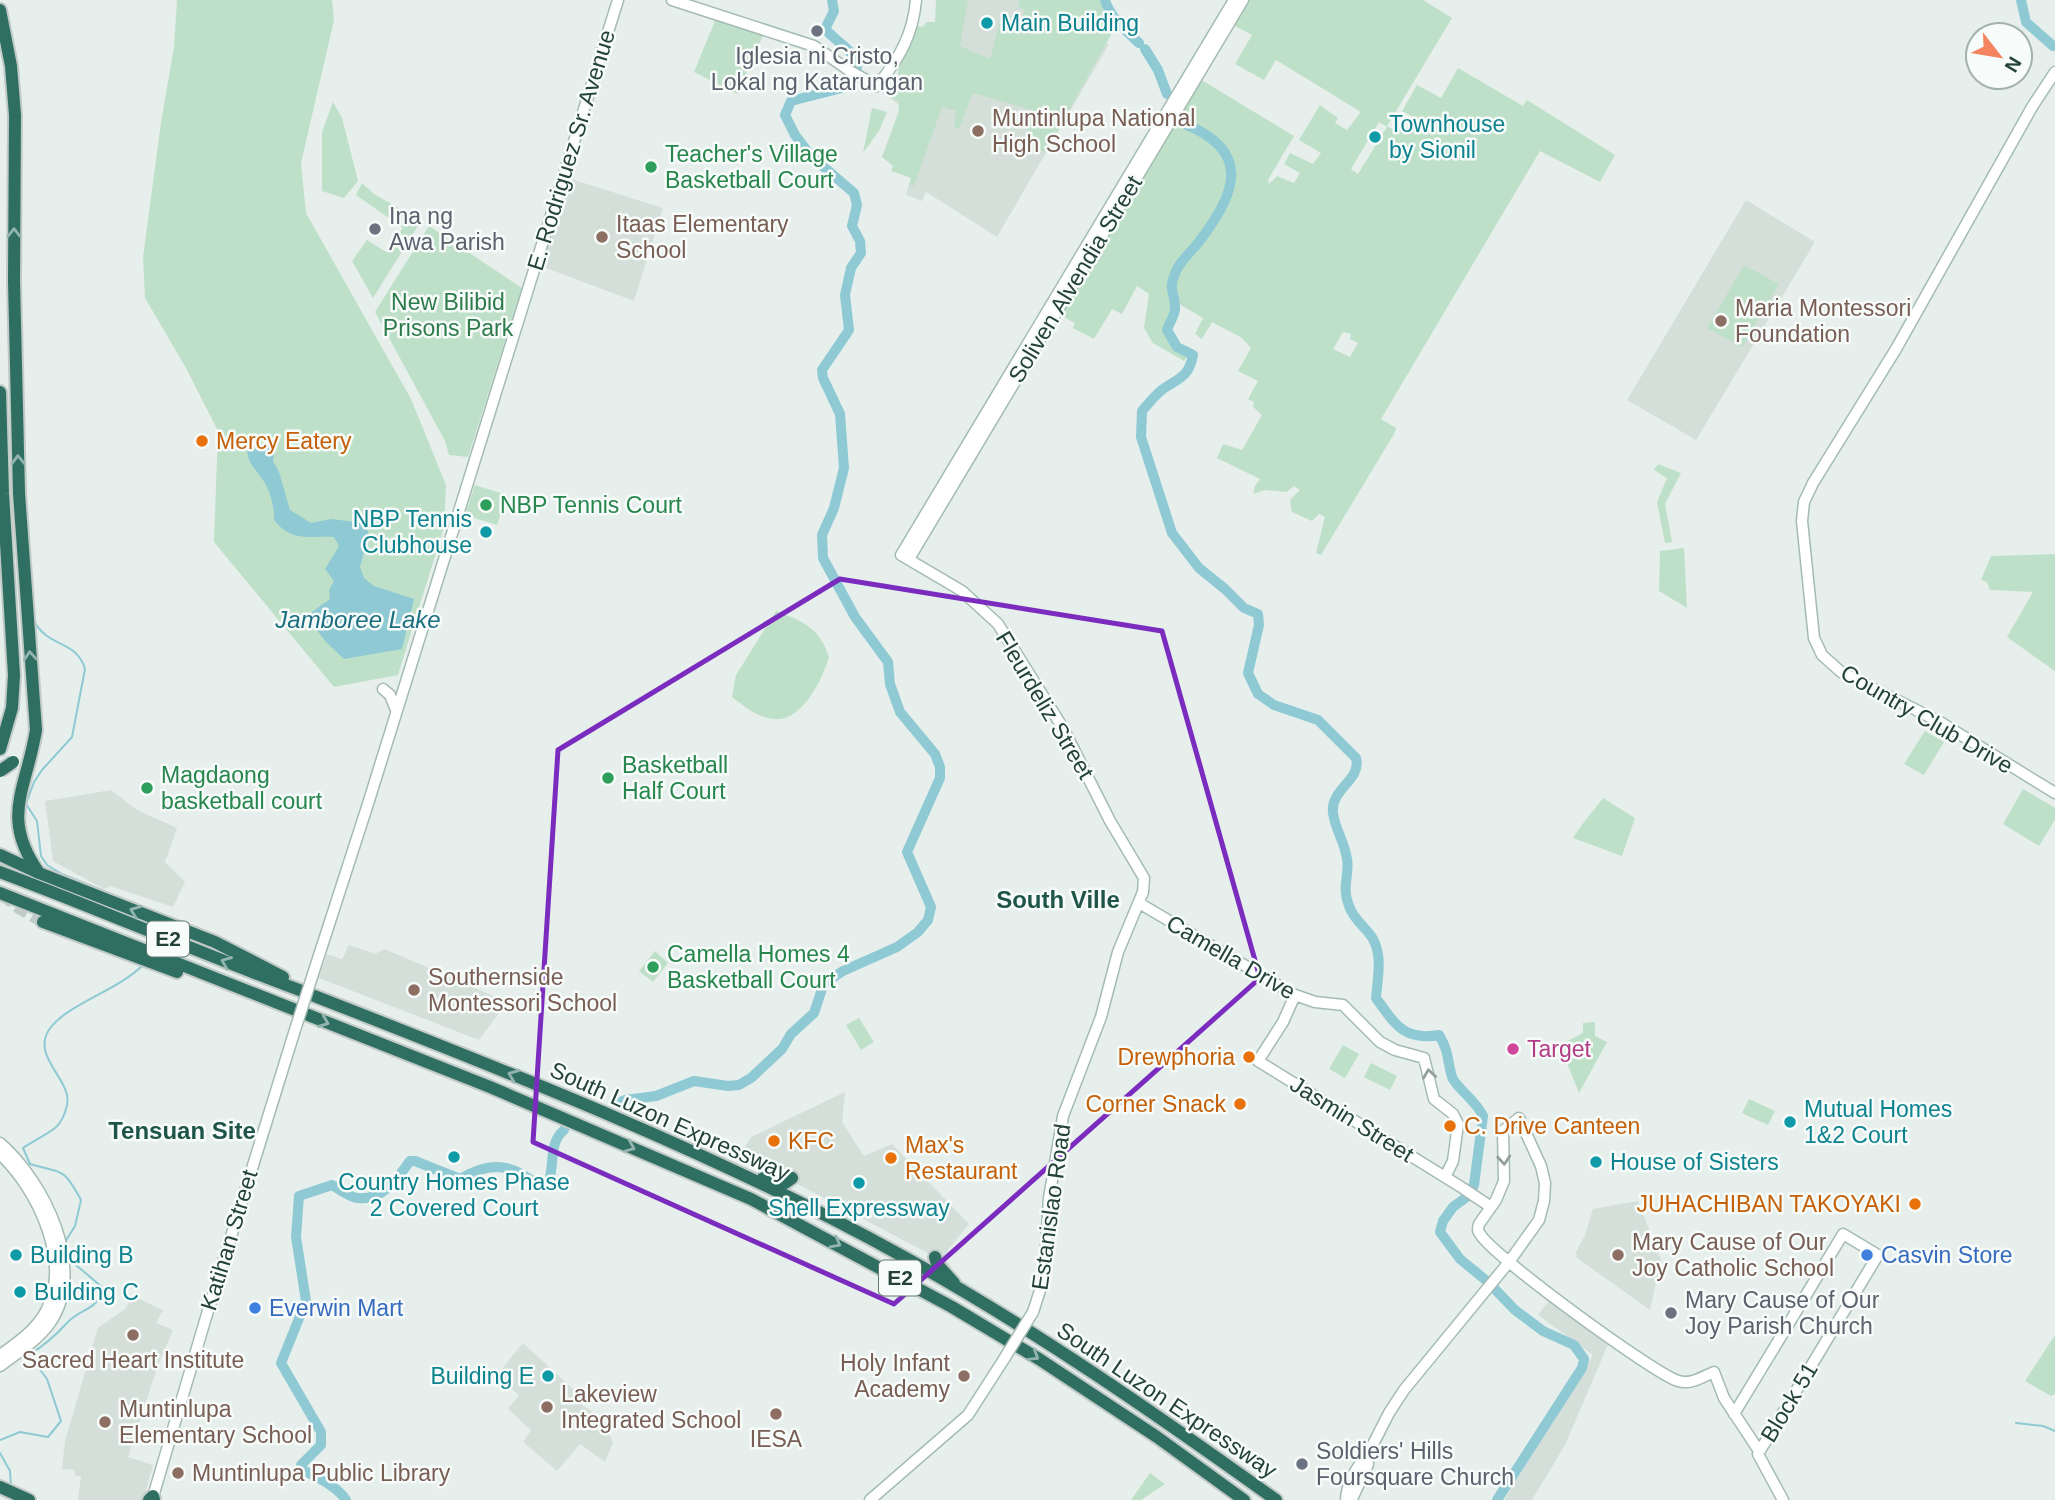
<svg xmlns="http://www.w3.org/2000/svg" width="2055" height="1500" font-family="Helvetica,sans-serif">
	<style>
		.built { fill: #d4dfda }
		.green { fill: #bfe0c8; fill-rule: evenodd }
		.water { fill: #8ec9d4 }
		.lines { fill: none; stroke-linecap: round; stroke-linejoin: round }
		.stream { stroke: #8ec9d4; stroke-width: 2 }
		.river { stroke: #8ec9d4; stroke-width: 10 }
		.highway-tunnel { stroke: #bfccc8; stroke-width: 12; stroke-dasharray: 12 6; stroke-linecap: butt }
		.secondary-casing { stroke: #a4bbb3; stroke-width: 13 }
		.highway-casing { stroke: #c2cac8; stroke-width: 16 }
		.secondary { stroke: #fff; stroke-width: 10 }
		.highway { stroke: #2f6f62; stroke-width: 12 }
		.secondary-bridge-casing { stroke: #a4bbb3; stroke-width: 13; stroke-linecap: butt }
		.highway-bridge-casing { stroke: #c2cac8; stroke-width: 16; stroke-linecap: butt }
		.secondary-bridge { stroke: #fff; stroke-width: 10 }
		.highway-bridge { stroke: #2f6f62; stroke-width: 12 }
		.oneway { stroke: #93b5ae }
		.oneway2 { stroke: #92a09c }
		.marked { fill: none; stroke: #7b2cbf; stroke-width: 5; stroke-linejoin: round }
		.culture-dot { fill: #0f9aa8; stroke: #f7fbf9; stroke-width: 2.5 }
		.worship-dot { fill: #6b7280; stroke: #f7fbf9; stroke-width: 2.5 }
		.education-dot { fill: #8d6e63; stroke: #f7fbf9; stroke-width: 2.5 }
		.leisure-dot { fill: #2e9e5b; stroke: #f7fbf9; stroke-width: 2.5 }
		.food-dot { fill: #e8710a; stroke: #f7fbf9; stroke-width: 2.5 }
		.hotel-dot { fill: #d1479c; stroke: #f7fbf9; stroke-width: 2.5 }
		.shop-dot { fill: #3f7fe0; stroke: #f7fbf9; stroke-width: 2.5 }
		.labels { text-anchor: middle; stroke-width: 5; stroke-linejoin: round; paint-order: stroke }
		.shield { fill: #f7fbf9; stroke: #637a73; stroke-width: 2 }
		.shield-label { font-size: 21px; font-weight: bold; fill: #24423a }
		.culture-label { font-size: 23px; fill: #0d838f; stroke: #f7fbf9; text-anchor: start }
		.worship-label { font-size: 23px; fill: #5b616d; stroke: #f7fbf9; text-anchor: start }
		.education-label { font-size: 23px; fill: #785e54; stroke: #f7fbf9; text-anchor: start }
		.street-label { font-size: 23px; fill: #24423a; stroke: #f7fbf9 }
		.leisure-label { font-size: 23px; fill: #27864d; stroke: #f7fbf9; text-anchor: start }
		.park-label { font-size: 23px; fill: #2d7a4b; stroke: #f7fbf9 }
		.food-label { font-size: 23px; fill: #c56008; stroke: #f7fbf9; text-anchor: start }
		.hotel-label { font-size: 23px; fill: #b23c85; stroke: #f7fbf9; text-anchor: start }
		.shop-label { font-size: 23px; fill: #366cbe; stroke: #f7fbf9; text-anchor: start }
		.water-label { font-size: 24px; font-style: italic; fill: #1c6f80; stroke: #f7fbf9 }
		.neighbourhood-label { font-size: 24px; font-weight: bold; fill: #1f5548; stroke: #f7fbf9 }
	</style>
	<rect width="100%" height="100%" fill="#e6efeb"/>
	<path class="built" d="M938,0H1034L1027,11L1109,44L997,237L926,192L922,201L906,195L911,178L905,109L880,91L884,84L911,93L938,29Z
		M568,178L663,208L634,301L541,266Z
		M1746,200L1815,242L1696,440L1627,400Z
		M111,790L137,810L177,828L165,862L185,882L173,907L110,886L104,889L53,861L45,801Z
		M349,945L375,954L385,949L507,1002L479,1040L319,978L327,954L342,959Z
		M845,1092L842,1122L864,1156L892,1144L969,1224L948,1250L944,1259L952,1266L741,1154L751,1137Z
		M1638,1201L1661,1260L1650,1310L1577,1258L1576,1252L1585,1235L1593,1209Z
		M133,1296L163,1310L156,1323L173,1330L158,1365L128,1457L153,1465L143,1500H78L81,1476H76L74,1470L62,1469L65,1441L98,1328L125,1309Z
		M1551,1298L1610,1340L1565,1445L1532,1500H1504L1593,1355L1538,1315Z
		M523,1343L584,1399L582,1405L605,1421L613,1443L605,1462L580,1444L557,1471L523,1442L531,1430L508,1409L519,1395L496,1376Z"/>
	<path class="green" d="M177,0H332L334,20L301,163L306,213L411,399L446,485L444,527L398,675L334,687L214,542L218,431L186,368L145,298L143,257L161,122L174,47Z
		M936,0H968L960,46L990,59L1002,14L1021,19L1025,10L1018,6L1019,0H1105V4L1118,22L1046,152L1023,145L1032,110L973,93L959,129L954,127L956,111L942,107L914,186L909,185L911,178L891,171L893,166L882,157L899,111L898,101L891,97C894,84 900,76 898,62L906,52L918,26L922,27L927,22H935Z
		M1248,0H1423L1452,18L1387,126L1397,132L1401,127L1412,133L1421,121L1402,111L1417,85L1441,98L1458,68L1523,106L1527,100L1615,155L1600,182L1540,151L1381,419L1396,428L1394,434L1321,555L1316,553L1325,517L1319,514L1312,521L1292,512L1290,500L1300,490L1294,486L1287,492L1265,490L1253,494L1255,486L1260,479L1217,458L1223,444L1242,450L1262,415L1253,407L1254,402L1248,399L1258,381L1238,371L1251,348L1242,338L1212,322L1202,339L1195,334L1203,318L1179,304L1167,330L1177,346L1190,353L1184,361L1153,343L1144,328L1149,294L1137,286L1122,314L1112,309L1094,339L1073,328L1075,323L1058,314L1200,79L1294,136L1268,180L1269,184L1277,176L1294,183L1300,173L1284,164L1290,153L1313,164L1321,153L1299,140L1320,105L1338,118L1335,123L1347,130L1361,112L1276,60L1264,80L1235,64L1252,35L1233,25ZM1379,122L1387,127L1358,174L1351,169ZM1343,332L1351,334L1350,339L1358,343L1350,357L1333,349Z
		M717,16L765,31L737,94L694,72Z
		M333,102L342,118L358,181L344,198L322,191V132Z
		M872,108L887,112L879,131L863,153Z
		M362,183L374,194L421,221L373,298L352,261L367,240L386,252L403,228L356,195Z
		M429,226L522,288L468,457L449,455L445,441L375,312Z
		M1744,265L1779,284L1742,347L1707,328Z
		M1658,464L1681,473L1665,504L1672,542L1665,543L1657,502L1667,478L1654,470Z
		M475,485L507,495L497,525L465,515Z
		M1684,548L1687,608L1659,591L1660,551Z
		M2055,554V671L2007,637L2033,592L1990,590L1987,582L1981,580L1991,556Z
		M776,611C804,622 819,627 829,657C823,678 802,722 775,719C758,718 745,707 732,697L736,675Z
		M1925,731L1944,742L1924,775L1904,764Z
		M2023,789L2055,808V820L2039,846L2003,824Z
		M1603,798L1635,818L1622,856L1573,838C1582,823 1593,812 1603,798Z
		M655,951L668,963L653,982L639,971Z
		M859,1018L874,1042L861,1050L846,1025Z
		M1595,1022V1036L1607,1042L1579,1093L1560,1045L1583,1033V1023Z
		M1343,1045L1359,1054L1345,1078L1329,1069Z
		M1371,1063L1397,1076L1390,1090L1364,1077Z
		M1749,1099L1775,1111L1768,1125L1742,1113Z
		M2055,1335V1394L2051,1396L2025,1381Z
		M1150,1473L1165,1484L1141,1500H1131Z"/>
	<path class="water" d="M264,447L275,449L273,461L279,472L290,510L311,523L331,519L364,523L369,534L360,567L364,578L374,586L414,599L402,649L344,659L326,642L310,621L312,612L330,599L329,590L334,581L325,569L339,546L334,537C309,536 291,542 274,520C275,507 269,486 260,476C253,466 249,464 247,451Z"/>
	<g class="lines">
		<path class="stream" d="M23,394L26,504
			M34,621C48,648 77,640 85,669L72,737L42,770L34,782L26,804L37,821L41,856L47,865L62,874L123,899
			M65,1242L75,1226L81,1200C63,1167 64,1174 30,1164L23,1148C31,1142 54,1131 58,1125C64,1118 69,1104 67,1095C63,1074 31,1052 51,1027C70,1003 119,990 144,964
			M2016,1423L2043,1426L2055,1431
			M0,1440L20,1432L48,1437L61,1421L47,1379L29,1355C45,1345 56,1335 68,1322C81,1308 100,1310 102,1287L70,1260L66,1247
			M0,1453L10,1471L11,1487"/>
		<path class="river" d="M832,0L834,11L825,29C836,41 851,49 858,63L856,71
			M1105,0C1110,17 1126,31 1139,43
			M2021,0L2026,22L2053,46
			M1145,49L1158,70L1167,94
			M1185,124C1251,151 1237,192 1201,239C1194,249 1183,258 1177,269C1166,293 1176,290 1175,310C1174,316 1169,324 1167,330L1177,347L1193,355C1189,377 1179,378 1163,389C1155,395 1148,404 1142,411L1141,437L1172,533L1199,568L1225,589L1244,608L1258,614L1259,625L1248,673L1258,694L1274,705L1318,720L1356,758C1362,780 1330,789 1333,813C1335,829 1345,843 1347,859C1350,875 1341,886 1349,906C1352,916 1361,924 1368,932C1384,950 1378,975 1376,998C1395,1024 1403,1041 1439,1035C1449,1051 1447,1060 1452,1077C1456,1088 1476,1100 1483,1116L1474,1185L1468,1196L1453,1207L1443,1221L1440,1232L1460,1259L1488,1282L1515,1310L1543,1331L1574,1345L1584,1359L1582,1368L1497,1500
			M618,1103L625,1100L656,1096L694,1081L728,1086L739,1085L751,1078L782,1049L791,1034L814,1013L824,983L843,971L897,947L918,932L928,920L931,907L907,852L940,778V767L935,754L900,712L890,684L888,662L855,617L823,558L822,535L834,508L844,468L840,414L823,378L822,370L849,330L845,295L851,268L861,253L860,241L852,226L857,205L854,193L811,156L795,135L785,115L791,101L842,88L852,77
			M346,1500C336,1485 316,1477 301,1469V1465L321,1445V1432L281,1363L306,1301L296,1237L299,1196L332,1185C339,1189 349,1197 357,1198C383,1201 397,1179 410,1161H415L460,1179C491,1160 513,1164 540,1187H547C556,1168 547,1144 564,1130"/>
		<path class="highway-tunnel" d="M3,895L19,908L43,922"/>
		<g class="secondary-casing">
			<path id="secondary" d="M672,0L814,46L850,71L877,86C899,59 913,35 916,0
				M2055,72L2032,107L1896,349L1813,483L1804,502L1802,521L1814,638L1822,655L1841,672L1940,722L2055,793
				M909,559L1243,0
				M383,689L390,695L396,710
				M1139,903L1295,995L1315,1002L1343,1005L1380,1042L1395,1050L1424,1058L1434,1099L1453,1114L1458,1124L1453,1161L1445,1177
				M313,974L367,807L618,0
				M1295,995L1283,1022L1258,1061L1461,1187
				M0,1143C44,1181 88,1269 50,1323C37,1341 17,1353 0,1366
				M0,1154C37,1189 72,1261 46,1311C36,1330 17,1343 0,1355
				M1464,1189L1491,1207
				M1033,1312L1044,1278L1049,1198L1063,1116L1101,1017L1118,952L1143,892L1144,878L1110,821L1063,728L998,624L962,591L901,555L1234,0
				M1734,1414L1843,1234L1878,1255L1758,1454L1783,1500
				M152,1500L207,1314L294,1033
				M870,1500L968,1415L1004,1359
				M1346,1500C1346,1486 1357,1465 1367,1456L1389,1413L1404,1390L1509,1262L1539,1220L1544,1201L1545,1183L1541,1166L1519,1118L1503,1131L1504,1181L1496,1200L1479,1224C1478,1229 1477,1230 1480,1234C1493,1256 1653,1373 1678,1381C1691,1385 1702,1377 1714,1372L1724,1398L1759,1451
				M1348,1500L1353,1497L1368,1464L1367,1456"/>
		</g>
		<g class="highway-casing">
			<path id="highway" d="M0,10L11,66L15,115L14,281L19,493L36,730C26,791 0,817 39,873
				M0,392L3,494L14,675L12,708L0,749
				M0,855L39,873L215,942L283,977
				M0,872C99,909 195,951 294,988C501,1069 709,1149 904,1257C1034,1329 1156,1414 1276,1500
				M0,893L490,1087L751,1199L952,1307L1039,1359L1157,1437L1244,1500
				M43,922L177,972
				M763,1178L785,1183L792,1178
				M935,1257L937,1264L954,1283
				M0,1487L29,1500
				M149,1500L153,1496L154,1500"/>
		</g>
		<use href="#secondary" class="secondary"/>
		<use href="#highway" class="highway"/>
		<g class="secondary-bridge-casing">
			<path id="secondary-bridge" d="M294,1033L313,974
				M1004,1359L1033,1312"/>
		</g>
		<g class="highway-bridge-casing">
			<path id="highway-bridge" d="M0,771L13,762"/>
		</g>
		<use href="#secondary-bridge" class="secondary-bridge"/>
		<use href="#highway-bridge" class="highway-bridge"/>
	</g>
	<defs><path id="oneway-chevron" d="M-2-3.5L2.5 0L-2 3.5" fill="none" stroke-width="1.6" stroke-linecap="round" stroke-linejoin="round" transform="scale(1.75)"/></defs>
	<g class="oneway">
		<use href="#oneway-chevron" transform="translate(14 233) rotate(-90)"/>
		<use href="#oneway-chevron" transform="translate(18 460) rotate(-92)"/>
		<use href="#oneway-chevron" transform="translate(30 656) rotate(-94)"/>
		<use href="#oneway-chevron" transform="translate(135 911) rotate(-159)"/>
		<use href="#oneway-chevron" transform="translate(226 962) rotate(-158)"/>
		<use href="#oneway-chevron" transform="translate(324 1022) rotate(22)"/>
		<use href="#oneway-chevron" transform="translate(513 1075) rotate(-158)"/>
		<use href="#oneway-chevron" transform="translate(630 1147) rotate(23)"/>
		<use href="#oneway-chevron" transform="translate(836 1243) rotate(28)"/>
		<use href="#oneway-chevron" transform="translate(1034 1356) rotate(32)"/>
	</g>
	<g class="oneway2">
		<use href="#oneway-chevron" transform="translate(1429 1074) rotate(-98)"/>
		<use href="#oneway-chevron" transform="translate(1504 1160) rotate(85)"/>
	</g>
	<path class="marked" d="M840,579L1162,631L1260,978L894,1304L533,1142L558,750Z"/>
	<g class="culture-dot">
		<circle cx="987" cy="23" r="7"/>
		<circle cx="1375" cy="137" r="7"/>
		<circle cx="486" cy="532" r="7"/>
		<circle cx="1790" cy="1122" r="7"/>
		<circle cx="454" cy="1157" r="7"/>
		<circle cx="1596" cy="1162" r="7"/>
		<circle cx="859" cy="1183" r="7"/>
		<circle cx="16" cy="1255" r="7"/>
		<circle cx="20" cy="1292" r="7"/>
		<circle cx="548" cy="1376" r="7"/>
	</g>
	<g class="worship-dot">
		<circle cx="817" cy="31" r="7"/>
		<circle cx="375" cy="229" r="7"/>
		<circle cx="1671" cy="1313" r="7"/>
		<circle cx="1302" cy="1464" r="7"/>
	</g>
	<g class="education-dot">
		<circle cx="978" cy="131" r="7"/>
		<circle cx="602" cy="237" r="7"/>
		<circle cx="1721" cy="321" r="7"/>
		<circle cx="414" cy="990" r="7"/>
		<circle cx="1618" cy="1255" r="7"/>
		<circle cx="133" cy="1335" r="7"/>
		<circle cx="964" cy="1376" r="7"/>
		<circle cx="547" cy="1407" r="7"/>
		<circle cx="776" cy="1414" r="7"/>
		<circle cx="105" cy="1422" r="7"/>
		<circle cx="178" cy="1473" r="7"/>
	</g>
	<g class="leisure-dot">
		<circle cx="651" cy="167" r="7"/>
		<circle cx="486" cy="505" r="7"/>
		<circle cx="608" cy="778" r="7"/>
		<circle cx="147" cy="788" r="7"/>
		<circle cx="653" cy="967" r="7"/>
	</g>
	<g class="food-dot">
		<circle cx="202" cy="441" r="7"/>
		<circle cx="1249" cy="1057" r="7"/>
		<circle cx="1240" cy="1104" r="7"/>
		<circle cx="1450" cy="1126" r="7"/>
		<circle cx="774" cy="1141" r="7"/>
		<circle cx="891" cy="1158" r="7"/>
		<circle cx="1915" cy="1204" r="7"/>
	</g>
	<circle class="hotel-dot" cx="1513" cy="1049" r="7"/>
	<g class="shop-dot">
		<circle cx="1867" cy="1255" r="7"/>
		<circle cx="255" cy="1308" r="7"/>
	</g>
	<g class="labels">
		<g class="shield">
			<rect x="147" y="921.5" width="42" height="35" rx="5"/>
			<rect x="879" y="1260.5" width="42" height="35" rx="5"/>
		</g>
		<g class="shield-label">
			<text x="168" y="946">E2</text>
			<text x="900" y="1285">E2</text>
		</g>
		<g class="culture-label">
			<text x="1001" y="31">Main Building</text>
			<text x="1389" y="132">Townhouse<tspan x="1389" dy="26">by Sionil</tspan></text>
			<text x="472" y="527" text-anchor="end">NBP Tennis<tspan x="472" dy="26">Clubhouse</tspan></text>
			<text x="1804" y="1117">Mutual Homes<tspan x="1804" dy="26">1&amp;2 Court</tspan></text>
			<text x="1610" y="1170">House of Sisters</text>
			<text x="454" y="1190" text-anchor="middle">Country Homes Phase<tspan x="454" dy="26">2 Covered Court</tspan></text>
			<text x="859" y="1216" text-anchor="middle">Shell Expressway</text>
			<text x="30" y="1263">Building B</text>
			<text x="34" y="1300">Building C</text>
			<text x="534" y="1384" text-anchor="end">Building E</text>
		</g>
		<g class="worship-label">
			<text x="817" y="64" text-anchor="middle">Iglesia ni Cristo,<tspan x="817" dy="26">Lokal ng Katarungan</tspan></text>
			<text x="389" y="224">Ina ng<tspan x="389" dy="26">Awa Parish</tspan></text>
			<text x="1685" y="1308">Mary Cause of Our<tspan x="1685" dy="26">Joy Parish Church</tspan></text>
			<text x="1316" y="1459">Soldiers' Hills<tspan x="1316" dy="26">Foursquare Church</tspan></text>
		</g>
		<g class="education-label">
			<text x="992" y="126">Muntinlupa National<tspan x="992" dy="26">High School</tspan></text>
			<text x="616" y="232">Itaas Elementary<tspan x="616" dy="26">School</tspan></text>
			<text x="1735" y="316">Maria Montessori<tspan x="1735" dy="26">Foundation</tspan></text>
			<text x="428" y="985">Southernside<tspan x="428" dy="26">Montessori School</tspan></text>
			<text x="1632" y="1250">Mary Cause of Our<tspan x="1632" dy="26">Joy Catholic School</tspan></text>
			<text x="133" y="1368" text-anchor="middle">Sacred Heart Institute</text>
			<text x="950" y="1371" text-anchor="end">Holy Infant<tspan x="950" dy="26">Academy</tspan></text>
			<text x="561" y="1402">Lakeview<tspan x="561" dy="26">Integrated School</tspan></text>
			<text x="119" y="1417">Muntinlupa<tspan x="119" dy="26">Elementary School</tspan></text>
			<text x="776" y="1447" text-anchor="middle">IESA</text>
			<text x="192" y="1481">Muntinlupa Public Library</text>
		</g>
		<g class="street-label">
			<text transform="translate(571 150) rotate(-73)" y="8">E. Rodriguez Sr. Avenue</text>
			<text transform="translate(1075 279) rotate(-59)" y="8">Soliven Alvendia Street</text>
			<text transform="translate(1045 705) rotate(59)" y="8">Fleurdeliz Street</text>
			<text transform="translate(1927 719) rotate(30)" y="8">Country Club Drive</text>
			<text transform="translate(1231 957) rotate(30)" y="8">Camella Drive</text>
			<text transform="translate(1352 1119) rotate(32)" y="8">Jasmin Street</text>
			<text transform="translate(670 1121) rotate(24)" y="8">South Luzon Expressway</text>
			<text transform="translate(1051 1207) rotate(-82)" y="8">Estanislao Road</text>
			<text transform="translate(229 1240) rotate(-73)" y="8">Katihan Street</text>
			<text transform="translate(1167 1400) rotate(34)" y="8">South Luzon Expressway</text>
			<text transform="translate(1789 1402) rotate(-59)" y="8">Block 51</text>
		</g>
		<g class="leisure-label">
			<text x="665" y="162">Teacher's Village<tspan x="665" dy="26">Basketball Court</tspan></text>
			<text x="500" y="513">NBP Tennis Court</text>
			<text x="622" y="773">Basketball<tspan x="622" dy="26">Half Court</tspan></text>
			<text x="161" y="783">Magdaong<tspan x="161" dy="26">basketball court</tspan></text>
			<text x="667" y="962">Camella Homes 4<tspan x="667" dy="26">Basketball Court</tspan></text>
		</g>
		<g class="park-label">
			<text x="448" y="310">New Bilibid<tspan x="448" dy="26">Prisons Park</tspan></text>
		</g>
		<g class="food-label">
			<text x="216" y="449">Mercy Eatery</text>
			<text x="1235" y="1065" text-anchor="end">Drewphoria</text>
			<text x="1226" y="1112" text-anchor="end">Corner Snack</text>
			<text x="1464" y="1134">C. Drive Canteen</text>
			<text x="788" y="1149">KFC</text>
			<text x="905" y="1153">Max's<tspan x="905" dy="26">Restaurant</tspan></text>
			<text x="1901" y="1212" text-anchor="end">JUHACHIBAN TAKOYAKI</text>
		</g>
		<g class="hotel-label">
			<text x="1527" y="1057">Target</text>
		</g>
		<g class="shop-label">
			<text x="1881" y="1263">Casvin Store</text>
			<text x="269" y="1316">Everwin Mart</text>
		</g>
		<g class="water-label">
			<text x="358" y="628">Jamboree Lake</text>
		</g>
		<g class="neighbourhood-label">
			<text x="1058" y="908">South Ville</text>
			<text x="182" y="1139">Tensuan Site</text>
		</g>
	</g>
	<g transform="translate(1999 56) rotate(121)"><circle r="33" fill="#f7fbf9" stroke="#a3b1ad" stroke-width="2"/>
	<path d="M0-5L12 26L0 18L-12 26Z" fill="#f4845f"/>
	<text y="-10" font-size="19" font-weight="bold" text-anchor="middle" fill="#24423a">N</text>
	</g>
</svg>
